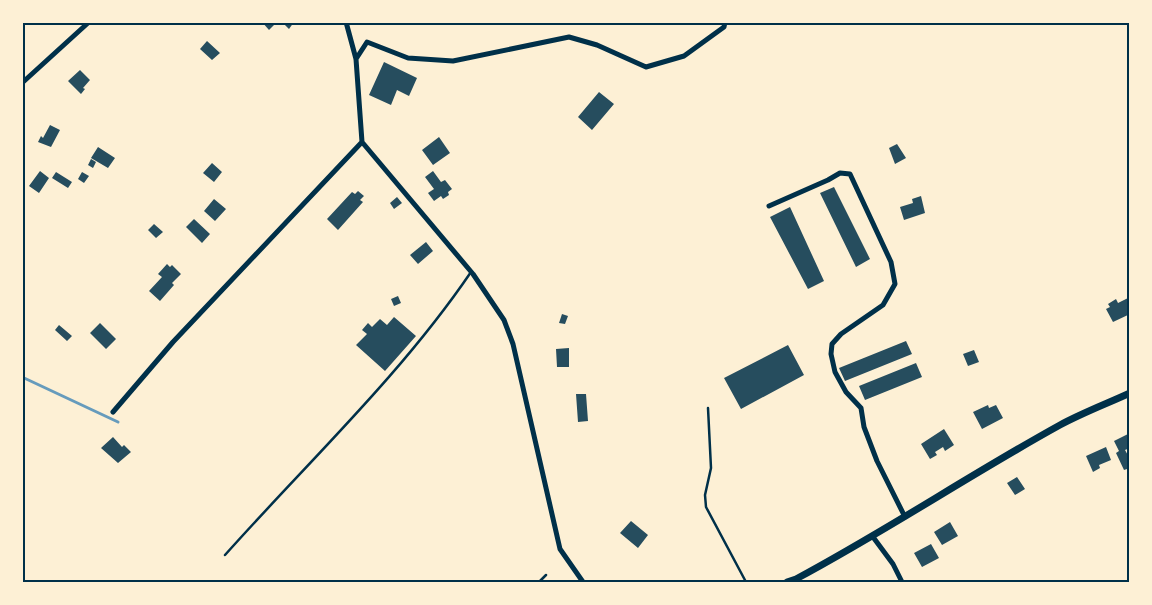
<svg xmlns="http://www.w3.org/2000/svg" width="1152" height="605" font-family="'PT Sans Narrow',sans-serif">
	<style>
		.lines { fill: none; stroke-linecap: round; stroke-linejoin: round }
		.stream { stroke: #669bbc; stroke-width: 3 }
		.building { fill: #264d5e }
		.service { stroke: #003049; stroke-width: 2.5 }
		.minor { stroke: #003049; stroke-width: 5 }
		.secondary { stroke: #003049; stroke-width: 7 }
		.neatline { fill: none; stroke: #003049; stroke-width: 2 }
	</style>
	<rect width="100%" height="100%" fill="#fdf0d5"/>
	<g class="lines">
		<path class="stream" d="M22,377L118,422"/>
	</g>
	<path class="building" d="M262,22H277L269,30Z
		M282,22H294L289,29Z
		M207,41L220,53L212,60L200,49Z
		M384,62L417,78L409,96L397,90L391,105L369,95Z
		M80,70L90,80L83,88L85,89L81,94L68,81Z
		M599,92L614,104L592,130L578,117Z
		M50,125L60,130L51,147L38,142L41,136L43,138Z
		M439,137L450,153L433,165L422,150Z
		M897,144L906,158L895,164L889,148Z
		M98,147L115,158L108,168L91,158Z
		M91,159L96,162L93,168L88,165Z
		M212,163L222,172L214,182L203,173Z
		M40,171L49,178L39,193L29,186Z
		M433,171L441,182L445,180L452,189L448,192L449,195L443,199L441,196L434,201L428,193L434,189L425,177Z
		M56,172L72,182L68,188L52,178Z
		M82,172L89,176L84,183L78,179Z
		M834,187L870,259L856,267L820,193Z
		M358,191L364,196L360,200L363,202L338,230L327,219L352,192L355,194Z
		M921,196L925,213L904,220L900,207L913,203L912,199Z
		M397,197L402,203L394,209L390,203Z
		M214,199L226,209L215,221L204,211Z
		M790,207L824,281L808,289L770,217Z
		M194,219L210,234L202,243L186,227Z
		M154,224L163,232L156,238L148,230Z
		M426,242L433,251L418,264L410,255Z
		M167,264L170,267L172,265L181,274L172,283L174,285L160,301L149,291L162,277L158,274Z
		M398,296L401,303L394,306L391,299Z
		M1130,297V314L1113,322L1106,309L1110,307L1108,304L1116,299L1118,303Z
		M562,314L568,316L565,324L559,323Z
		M394,317L416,336L385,371L356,345L367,334L362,330L368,323L372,327L380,319L387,325Z
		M100,323L116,339L106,349L90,333Z
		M59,325L72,336L67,341L55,330Z
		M906,341L912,354L845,381L839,368Z
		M788,345L804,375L741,409L724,378Z
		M569,348V367H557L556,349Z
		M974,350L979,362L968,366L963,354Z
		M916,363L922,377L865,400L859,386Z
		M576,394H586L588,421L578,422Z
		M988,405L989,408L996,405L1003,418L982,429L973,412Z
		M944,429L954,445L945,451L943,447L935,452L937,455L930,459L921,444Z
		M1130,433V448L1125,450L1130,459V468L1124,470L1116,453L1119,451L1114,441Z
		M113,437L122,447L124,445L131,452L118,463L101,448Z
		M1106,447L1111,460L1099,465L1100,468L1093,472L1086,456Z
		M1017,477L1025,489L1015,495L1007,483Z
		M631,521L648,535L638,548L620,533Z
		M950,522L958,536L942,545L934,532Z
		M931,544L939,558L922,567L914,553Z"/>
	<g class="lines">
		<path class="service" d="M708,408L711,468L705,495L706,507L746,582
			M225,555C308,462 401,375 471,272
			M539,582L546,575"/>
		<path class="minor" d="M346,22L356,59L362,142L473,274L504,320L513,344L560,549L583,582
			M356,59L367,42L408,58L453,61L569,37L597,45L646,67L684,56L724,27L725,22
			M22,83L89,22
			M769,206L828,180L840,173L850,174L891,262L895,284L883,305L841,334L832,344L831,354L835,372L846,392L861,408L864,427L877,461L905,517
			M113,412L173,342L362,142
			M873,537L893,564L902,582"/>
		<path class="secondary" d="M787,582L796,579C886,531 971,474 1060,425C1082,413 1106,404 1130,393"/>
	</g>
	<rect width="1152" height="605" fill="none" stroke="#fdf0d5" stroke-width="48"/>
	<rect x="24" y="24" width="1104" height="557" class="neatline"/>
</svg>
